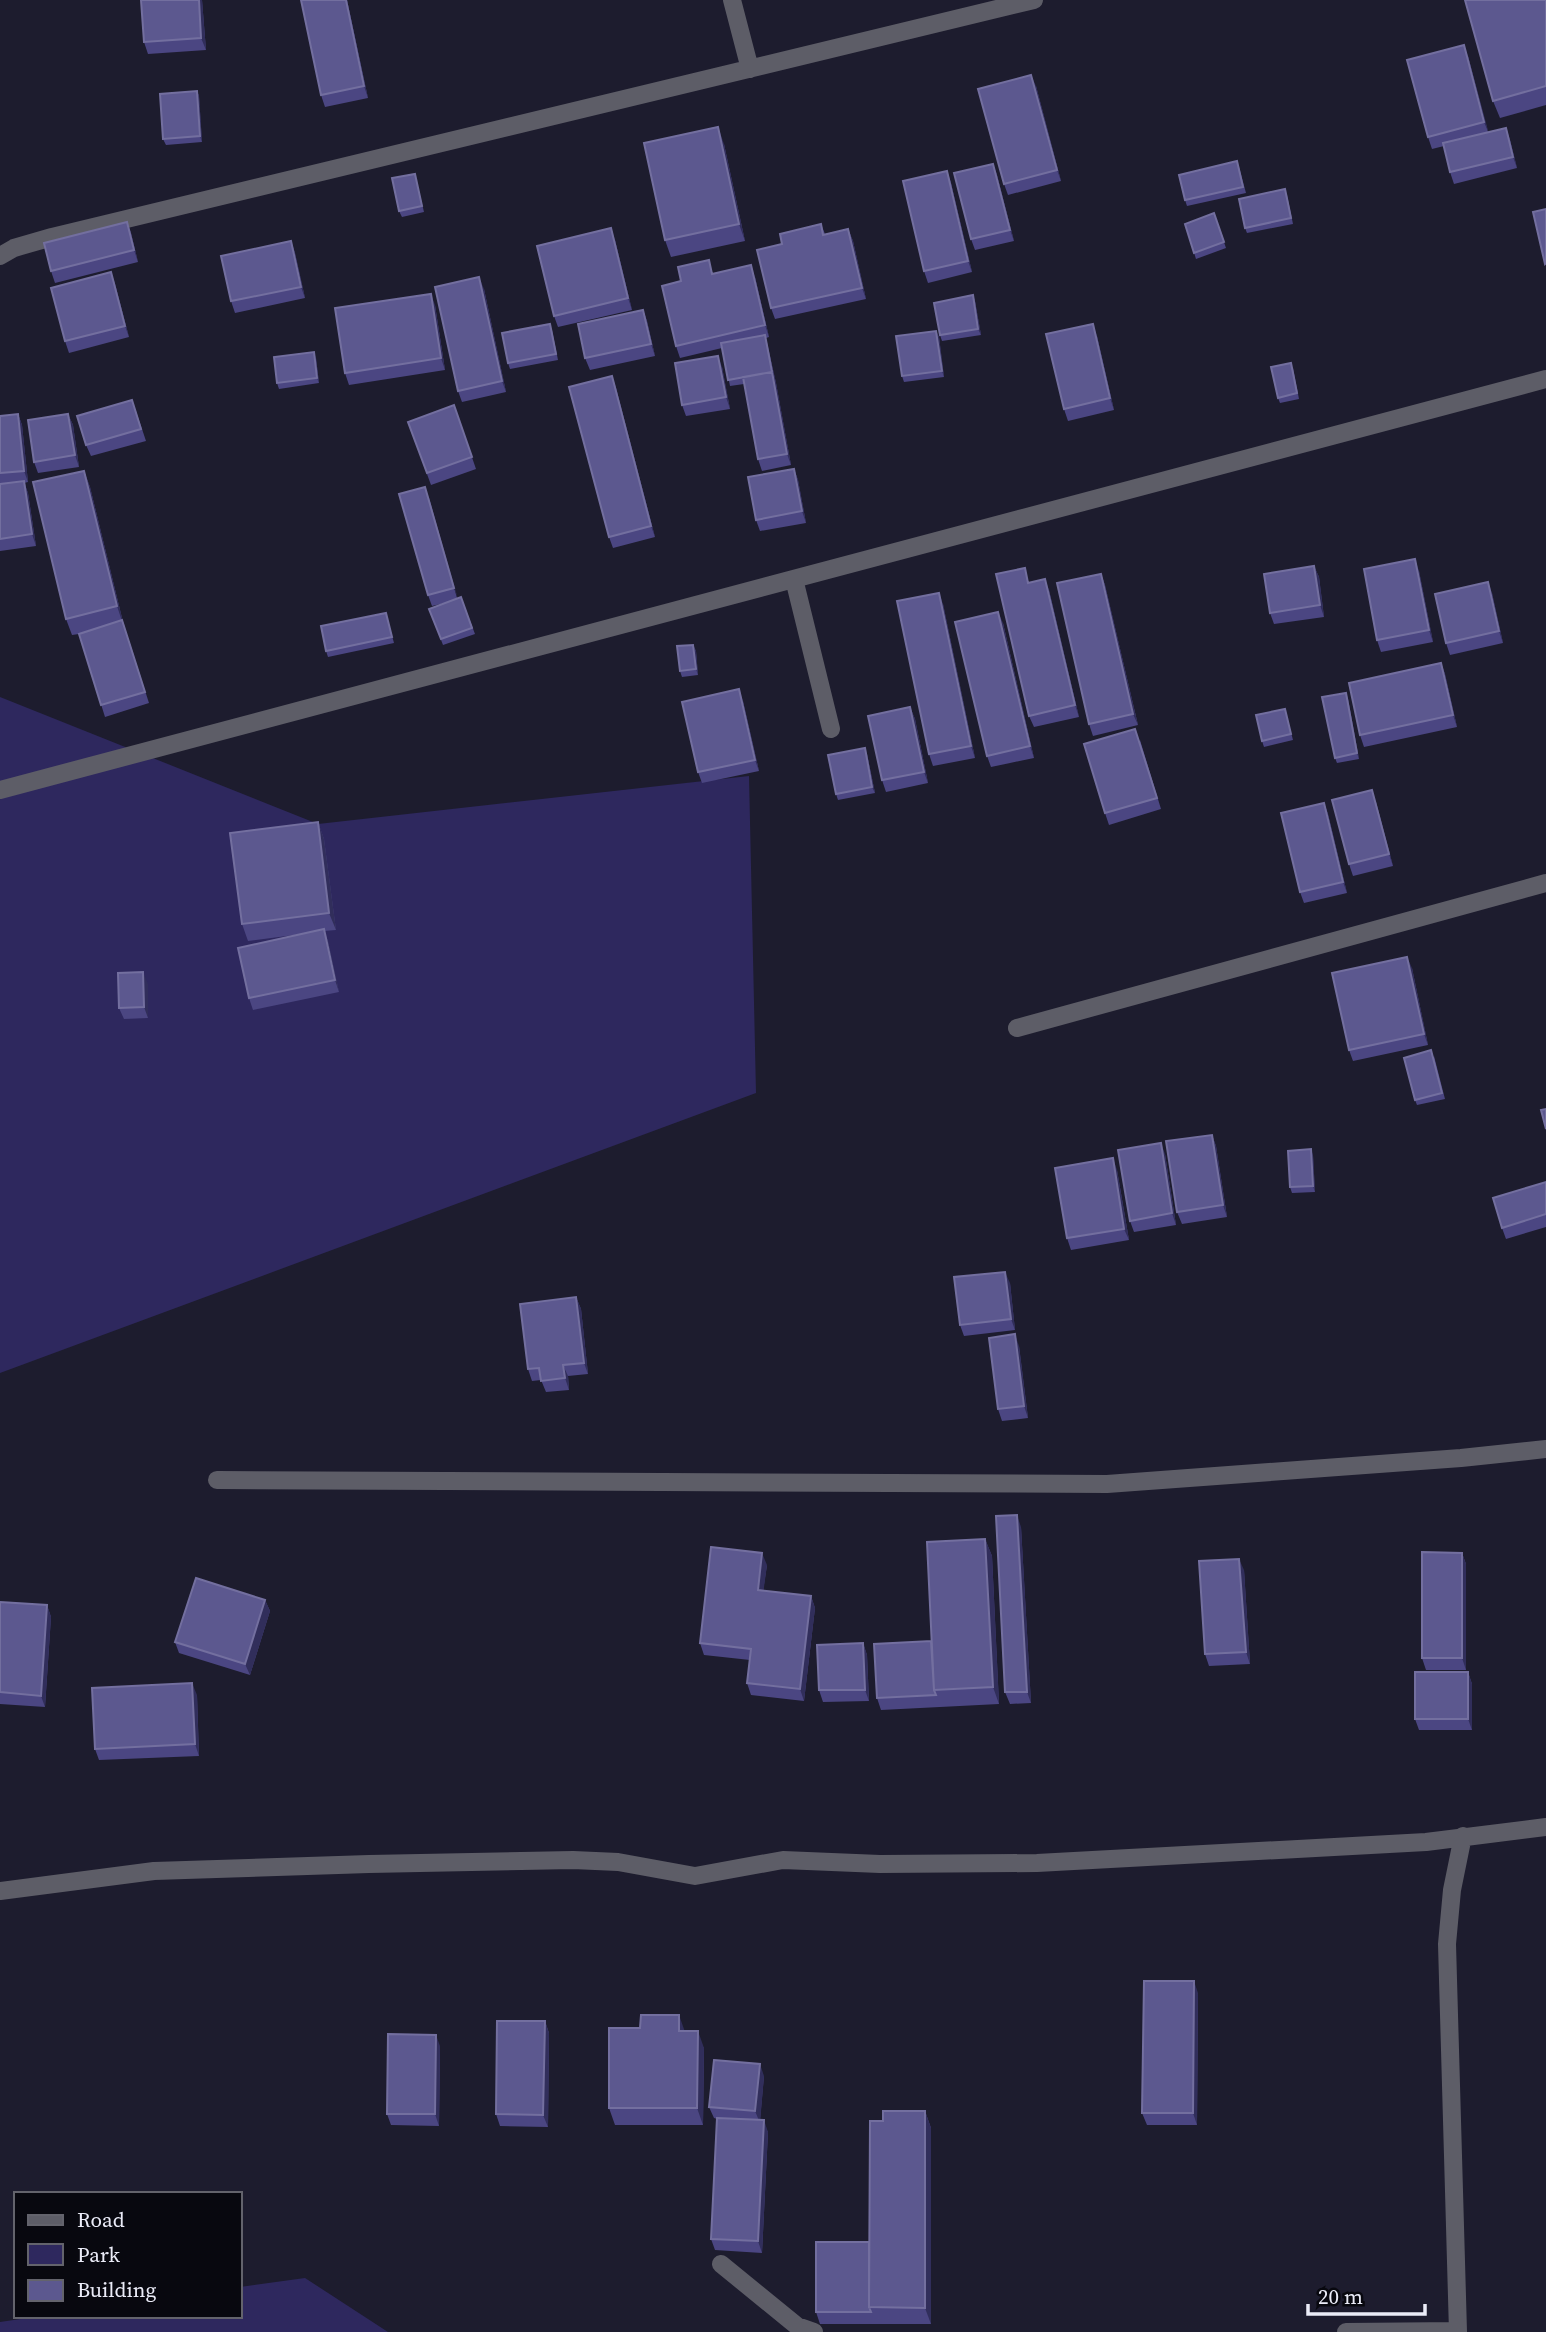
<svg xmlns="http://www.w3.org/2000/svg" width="1546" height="2332" font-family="'Source Serif 4',serif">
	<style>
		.green { fill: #2e285e }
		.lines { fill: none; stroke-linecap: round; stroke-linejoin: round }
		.minor { stroke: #5d5d67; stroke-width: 18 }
		.wall { fill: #4b4682 }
		.shaded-wall { fill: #312e5b }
		.building { fill: #5c588f; stroke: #736f9f; stroke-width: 2 }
	</style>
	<rect width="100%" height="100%" fill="#1d1c2e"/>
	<path class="green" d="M0,697L318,824L749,776L756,1093L0,1373Z
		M305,2278L388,2332H0V2322L41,2316H240V2287Z"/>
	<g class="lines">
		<path class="minor" d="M732,0L750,69
			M0,256L14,248L52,237L1034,0
			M794,579L831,729
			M0,790L1546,379
			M1017,1028L1546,883
			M217,1480L1107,1484L1461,1458L1546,1449
			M0,1891L154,1871L369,1864L573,1860L618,1862L695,1876L783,1860L880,1864L1037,1863L1426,1842L1546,1827
			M721,2264L797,2326L814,2332
			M1346,2332L1458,2331
			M1458,2332L1447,1944L1452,1890L1463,1836"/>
	</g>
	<path class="wall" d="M141,0H202L206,50L148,54L144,42Z
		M301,0H347L368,98L325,107L321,95Z
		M1546,0V105L1500,118L1493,101Z
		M1468,56L1488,132L1506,128L1510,140L1517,168L1454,184L1450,172L1444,146L1432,149L1428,137Z
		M1036,86L1061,181L1008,195L1004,184Z
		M197,91L199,96L202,142L166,145L163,139Z
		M724,144L745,241L671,257L665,240Z
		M993,164L997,175L1014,241L975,250L971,239Z
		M1239,167L1246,193L1187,206L1185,200Z
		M947,171L951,183L972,272L928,283L924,271Z
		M415,174L424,212L402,217L399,211Z
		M1287,195L1293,224L1247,233L1245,228Z
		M1214,213L1226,248L1196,259L1185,224Z
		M127,222L131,233L138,262L55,283L51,271Z
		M821,224L825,234L848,229L853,241L866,299L775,319L771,308L782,244Z
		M615,240L632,310L558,327L554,316Z
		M291,241L295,253L305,298L235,313L231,301Z
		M111,272L115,284L129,337L69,353L65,341Z
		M714,274L755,277L769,337L766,338L776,383L791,465L762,471L758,459L744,384L730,386L722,348L680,358L676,346Z
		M484,289L506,392L462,402L458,391Z
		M973,295L975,301L981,335L942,341L940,335Z
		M435,305L445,370L349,385L345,373Z
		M643,310L647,321L655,356L590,370L585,358Z
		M552,330L558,360L510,369L508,363Z
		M936,331L939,337L944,377L904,382L902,376Z
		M1097,336L1114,410L1068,421L1064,409Z
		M316,358L319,383L279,389L277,383Z
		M722,367L730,409L686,416L682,405Z
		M1293,368L1299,399L1280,403L1278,398Z
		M612,376L616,388L655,537L613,548L609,537Z
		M454,405L476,469L431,485L408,422Z
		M136,411L146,441L91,456L86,445Z
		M18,414L22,425L28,482L24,483L28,493L36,546L0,551V416Z
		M68,414L73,425L79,467L38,473L34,462Z
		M794,469L798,480L806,523L760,531L756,520Z
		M84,471L90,487L123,622L149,703L105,717L79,634L72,635L66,619Z
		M429,498L457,598L461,597L475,634L443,645L429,609L445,603L432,606L428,595Z
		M1314,566L1319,577L1324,617L1274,624L1270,613Z
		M1419,571L1433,642L1381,652L1377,640Z
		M1101,574L1105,585L1138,725L1093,736L1089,724Z
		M1049,590L1079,717L1034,727L1029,716Z
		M1492,593L1503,643L1450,655L1446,643Z
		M943,604L975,758L933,766L929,754Z
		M386,613L394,643L328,657L326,651Z
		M1003,623L1034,758L991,767L987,756Z
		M693,645L696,651L698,675L682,677L680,671Z
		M1441,663L1445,674L1457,727L1364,747L1360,735Z
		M1346,693L1348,699L1359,759L1337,763L1335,758Z
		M743,701L759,771L702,783L698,772Z
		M910,707L915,719L928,783L886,792L882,780Z
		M1285,709L1293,740L1264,747L1262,741Z
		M1140,740L1161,809L1109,825L1105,813Z
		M867,754L875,793L838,800L836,794Z
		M1376,802L1393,866L1353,876L1349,864Z
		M1324,803L1328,814L1347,893L1304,903L1300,892Z
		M318,822L324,839L336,930L324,931L328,941L339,992L253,1010L249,998L302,934L248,941L242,924Z
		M1412,968L1428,1045L1353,1061L1349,1050Z
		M148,984V1018L124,1019L119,1008Z
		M1434,1056L1445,1099L1417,1105L1415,1100Z
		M1212,1135L1216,1146L1227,1217L1182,1224L1177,1212Z
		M1165,1154L1176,1225L1134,1232L1130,1221Z
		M1313,1155L1315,1192L1292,1193L1290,1187Z
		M1117,1170L1129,1240L1071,1250L1067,1238Z
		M1546,1182V1227L1506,1239L1502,1228Z
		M1010,1283L1015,1330L964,1336L960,1325Z
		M576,1297L581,1309L588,1374L568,1376L569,1390L546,1392L541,1380L532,1381L528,1369Z
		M1019,1346L1028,1418L1002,1421L998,1409Z
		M1021,1527L1031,1703L1010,1704L1005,1692Z
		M985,1539L992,1556L999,1704L881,1710L877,1698L931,1641Z
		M1462,1553L1466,1564V1670H1426L1422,1658Z
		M767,1565L763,1591L811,1596L815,1608L804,1701L751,1695L747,1683L750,1660L704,1655L700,1643Z
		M1244,1570L1250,1664L1209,1666L1205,1654Z
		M265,1600L270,1611L250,1675L179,1653L175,1642Z
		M0,1602L47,1605L51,1617L45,1707L0,1704Z
		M863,1643L867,1655L869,1701L823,1702L819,1690Z
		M1468,1672L1472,1684V1730H1419L1415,1719Z
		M197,1695L199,1756L99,1760L95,1749Z
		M1198,1993L1197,2125H1147L1142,2113Z
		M545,2021L549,2033L548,2127L500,2126L496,2114Z
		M685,2031L704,2048L703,2125H615L609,2108Z
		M440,2046L439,2126L391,2125L387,2114Z
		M764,2076L760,2120L768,2132L762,2253L715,2250L711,2239L717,2119L714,2118L709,2107Z
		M925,2111L931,2128V2324H820L816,2312L869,2242L883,2121Z"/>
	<path class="shaded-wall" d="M199,0H202L206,50L201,38Z
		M346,0H347L368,98L364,86Z
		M1464,45L1468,56L1489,134L1484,122Z
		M1031,75L1036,86L1061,181L1057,170Z
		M197,91L199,96L202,142L200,136Z
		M718,127L724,144L745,241L739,224Z
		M1506,128L1510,140L1517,168L1513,157Z
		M993,164L997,175L1014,241L1010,230Z
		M947,171L951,183L972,272L968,261Z
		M127,222L131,233L138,262L134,250Z
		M611,228L615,240L632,310L628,298Z
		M848,229L853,241L866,299L862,288Z
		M291,241L295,253L305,298L301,287Z
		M751,265L755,277L769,337L765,325Z
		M111,272L115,284L129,337L125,326Z
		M479,277L484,289L506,392L502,381Z
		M431,294L435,305L445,370L441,358Z
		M973,295L975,301L981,335L978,329Z
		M643,310L647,321L655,356L651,344Z
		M1093,324L1097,336L1114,410L1110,398Z
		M936,331L939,337L944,377L942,371Z
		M765,335L776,383L791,465L787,454Z
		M314,352L316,358L319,383L317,378Z
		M718,356L722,367L730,409L726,397Z
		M612,376L616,388L655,537L651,526Z
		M18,414L22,425L28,482L24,471Z
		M68,414L73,425L79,467L75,455Z
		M794,469L798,480L806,523L802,511Z
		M84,471L90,487L123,622L149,703L117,606Z
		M24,481L28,493L36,546L32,534Z
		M425,487L429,498L458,599L454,588Z
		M1415,559L1419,571L1433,642L1429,630Z
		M1314,566L1319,577L1324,617L1320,605Z
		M1101,574L1105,585L1138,725L1133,714Z
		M1045,579L1049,590L1079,717L1075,705Z
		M1488,582L1492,593L1503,643L1499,631Z
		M939,593L943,604L975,758L971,746Z
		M998,612L1003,623L1034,758L1030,746Z
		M693,645L696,651L698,675L696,669Z
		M1441,663L1445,674L1457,727L1453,715Z
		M739,689L743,701L759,771L755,760Z
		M1346,693L1348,699L1359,759L1357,753Z
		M910,707L915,719L928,783L924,772Z
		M865,748L867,754L875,793L872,787Z
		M1372,790L1376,802L1393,866L1389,854Z
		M1324,803L1328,814L1347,893L1343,882Z
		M318,822L324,839L336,930L329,913Z
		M324,929L328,941L339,992L335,980Z
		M1407,957L1412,968L1428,1045L1424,1034Z
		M143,972L148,984V1018L144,1007Z
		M1212,1135L1216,1146L1227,1217L1223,1205Z
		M1161,1143L1165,1154L1176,1225L1172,1213Z
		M1311,1149L1313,1155L1315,1192L1313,1186Z
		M1113,1158L1117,1170L1129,1240L1124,1229Z
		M1005,1272L1010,1283L1015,1330L1011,1319Z
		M576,1297L581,1309L588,1374L584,1363Z
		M1015,1334L1019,1346L1028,1418L1024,1406Z
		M563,1365L568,1376L569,1390L565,1378Z
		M1017,1515L1021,1527L1031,1703L1027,1692Z
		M985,1539L992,1556L999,1704L993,1687Z
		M762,1553L767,1565L762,1602L758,1590Z
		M1462,1553L1466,1564V1670L1462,1658Z
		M1239,1559L1244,1570L1250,1664L1246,1652Z
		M811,1596L815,1608L804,1701L800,1689Z
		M265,1600L270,1611L250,1675L245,1664Z
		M47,1605L51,1617L45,1707L41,1696Z
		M863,1643L867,1655L869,1701L865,1690Z
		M1468,1672L1472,1684V1730L1468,1719Z
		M192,1683L197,1695L199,1756L195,1744Z
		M1194,1981L1198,1993L1197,2125L1193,2113Z
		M679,2015L685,2032L679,2031Z
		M545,2021L549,2033L548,2127L543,2115Z
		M698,2031L704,2048L703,2125L697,2108Z
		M436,2035L440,2046L439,2126L435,2114Z
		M760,2064L764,2076L760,2123L755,2111Z
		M925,2111L931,2128V2324L925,2308Z
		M764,2120L768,2132L762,2253L758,2241Z"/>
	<path class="building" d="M141,0H199L201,38L144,42Z
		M301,0H346L364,86L321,95Z
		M1465,0H1546V86L1493,101Z
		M1464,45L1484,122L1428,137L1407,60Z
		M1031,75L1057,170L1004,184L978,89Z
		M197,91L200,136L163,139L160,94Z
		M718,127L739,224L665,240L644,143Z
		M1506,128L1513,157L1450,172L1443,143Z
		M1237,161L1243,187L1185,200L1179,175Z
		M993,164L1010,230L971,239L954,173Z
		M947,171L968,261L924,271L903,181Z
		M415,174L422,206L399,211L392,178Z
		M1285,189L1291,218L1245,228L1239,199Z
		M1546,209V263L1545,264L1533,212Z
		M1214,213L1224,242L1194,253L1185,224Z
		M127,222L134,250L51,271L44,243Z
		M821,224L823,235L848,229L862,288L771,308L757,250L782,244L780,234Z
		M611,228L628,298L554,316L537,246Z
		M291,241L301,287L231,301L221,256Z
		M709,260L712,274L751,265L765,325L676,346L662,286L681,281L678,267Z
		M111,272L125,326L65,341L51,288Z
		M479,277L502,381L458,391L435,287Z
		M431,294L441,358L345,373L335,308Z
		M973,295L978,329L940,335L934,303Z
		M643,310L651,344L585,358L578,324Z
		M550,324L556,354L508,363L502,333Z
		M1093,324L1110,398L1064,409L1046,334Z
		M936,331L942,371L902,376L896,336Z
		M765,335L772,372L728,380L721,343Z
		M314,352L317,378L277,383L274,357Z
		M718,356L726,397L682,405L675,363Z
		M1291,363L1297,393L1278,398L1271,367Z
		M772,372L787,454L758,459L743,377Z
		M612,376L651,526L609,537L569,387Z
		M132,400L141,429L86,445L77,416Z
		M454,405L472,457L427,473L408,422Z
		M18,414L24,471L0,473V416Z
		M68,414L75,455L34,462L28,420Z
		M794,469L802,511L756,520L748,477Z
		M84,471L117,606L66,619L33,482Z
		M24,481L32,534L0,539V484Z
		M425,487L454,588L428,595L399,494Z
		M1415,559L1429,630L1377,640L1364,569Z
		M1314,566L1320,605L1270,613L1264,574Z
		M1025,568L1028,583L1045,579L1075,705L1029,716L996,574Z
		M1101,574L1133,714L1089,724L1057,583Z
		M1488,582L1499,631L1446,643L1435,594Z
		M939,593L971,746L929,754L897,601Z
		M461,597L472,628L441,639L429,609Z
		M998,612L1030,746L987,756L955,622Z
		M386,613L392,637L326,651L321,626Z
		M122,620L145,692L101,705L79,634Z
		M693,645L696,669L680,671L677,646Z
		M1441,663L1453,715L1360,735L1349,683Z
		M739,689L755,760L698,772L682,702Z
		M1346,693L1357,753L1335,758L1322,697Z
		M910,707L924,772L882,780L868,716Z
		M1285,709L1291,734L1262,741L1256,715Z
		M1135,729L1157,798L1105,813L1084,744Z
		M865,748L872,787L836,794L828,755Z
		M1372,790L1389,854L1349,864L1332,800Z
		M1324,803L1343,882L1300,892L1281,813Z
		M318,822L329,913L242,924L230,833Z
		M324,929L335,980L249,998L238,948Z
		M1407,957L1424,1034L1349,1050L1332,973Z
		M143,972L144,1007L119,1008L118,973Z
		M1431,1050L1442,1093L1415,1100L1404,1058Z
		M1546,1109V1129L1541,1110Z
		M1212,1135L1223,1205L1177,1212L1166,1141Z
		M1161,1143L1172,1213L1130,1221L1118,1150Z
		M1311,1149L1313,1186L1290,1187L1288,1151Z
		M1113,1158L1124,1229L1067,1238L1055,1168Z
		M1546,1182V1214L1502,1228L1493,1198Z
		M1005,1272L1011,1319L960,1325L954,1277Z
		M576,1297L584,1363L563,1365L565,1378L541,1381L539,1368L528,1369L520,1304Z
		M1015,1334L1024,1406L998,1409L989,1338Z
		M1017,1515L1027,1692H1005L996,1516Z
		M985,1539L993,1687L934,1690L927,1542Z
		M711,1547L762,1553L758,1590L811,1596L800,1689L747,1683L751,1649L700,1643Z
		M1422,1552L1462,1553V1658H1422Z
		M1239,1559L1246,1652L1205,1654L1199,1561Z
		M196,1578L265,1600L245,1664L175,1642Z
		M0,1602L47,1605L41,1696L0,1692Z
		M931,1641L934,1690L936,1695L877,1698L874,1644Z
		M863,1643L865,1690H819L817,1645Z
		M1415,1672H1468V1719H1415Z
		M192,1683L195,1744L95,1749L92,1688Z
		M1144,1981H1194L1193,2113H1142Z
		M641,2015H679V2031H698L697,2108H609V2028H640Z
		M497,2021H545L543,2115L496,2114Z
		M388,2034L436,2035L435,2114H387Z
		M714,2060L760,2064L755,2111L709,2107Z
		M883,2111H925V2308L869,2307L870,2121H883Z
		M717,2118L764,2120L758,2241L711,2239Z
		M816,2242H869V2307L871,2312H816Z"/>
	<rect x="14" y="2192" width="228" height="126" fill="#08080f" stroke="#63636c" stroke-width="2"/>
	<rect x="28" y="2215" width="35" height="10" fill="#5d5d67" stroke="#63636c" stroke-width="2"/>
	<text x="77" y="2227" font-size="21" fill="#ebecf8">Road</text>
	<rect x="28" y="2244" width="35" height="21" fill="#2e285e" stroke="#63636c" stroke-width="2"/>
	<text x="77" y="2262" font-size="21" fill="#ebecf8">Park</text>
	<rect x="28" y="2280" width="35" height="21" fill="#5c588f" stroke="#63636c" stroke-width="2"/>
	<text x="77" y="2297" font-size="21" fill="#ebecf8">Building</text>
	<path d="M1308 2304v10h117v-10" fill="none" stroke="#ebecf8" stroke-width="3.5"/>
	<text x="1318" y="2304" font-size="21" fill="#ebecf8" stroke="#08080f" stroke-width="5" paint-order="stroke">20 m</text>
</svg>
